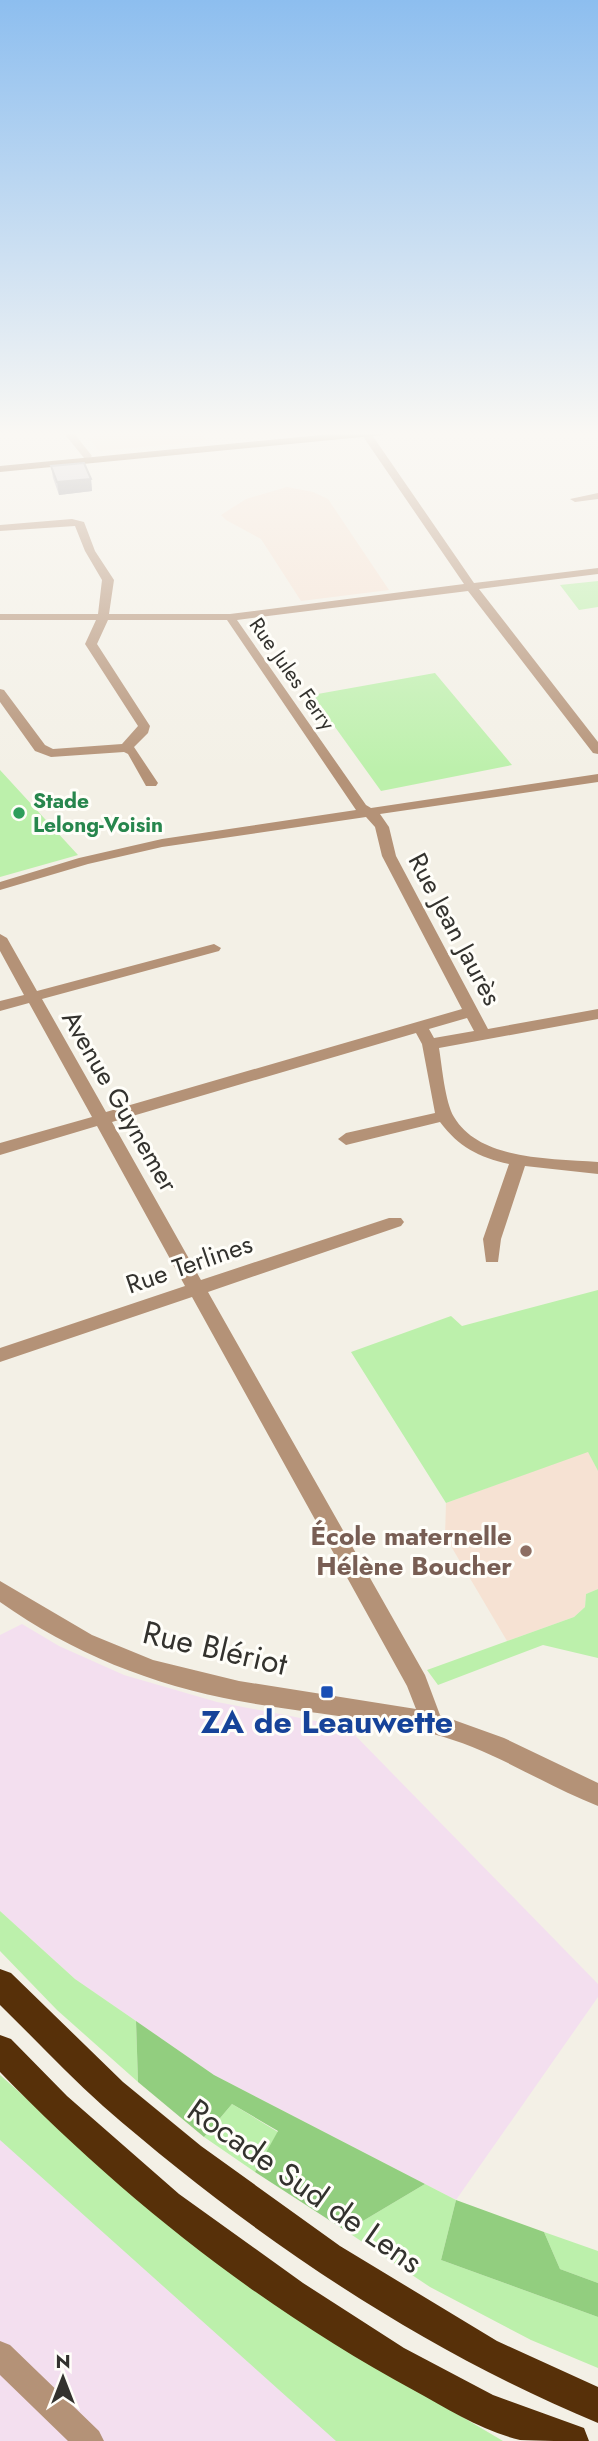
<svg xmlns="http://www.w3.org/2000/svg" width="598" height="2441" font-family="Jost,sans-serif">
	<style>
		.industrial { fill: #f3dfef }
		.education { fill: #f6e2d3 }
		.green { fill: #bcf0ab }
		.forest { fill: #92ce7f }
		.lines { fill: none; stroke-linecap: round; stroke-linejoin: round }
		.minor { fill: #b49277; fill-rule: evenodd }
		.major { fill: #75471c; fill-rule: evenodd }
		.highway { fill: #573009; fill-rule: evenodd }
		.wall { fill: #adaab4 }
		.shaded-wall { fill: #8d8b92 }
		.building { fill: #c9c6d1; stroke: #8d8b92; stroke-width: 2 }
		.leisure-dot { fill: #2e9e5b; stroke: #fffef9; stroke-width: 2.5 }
		.education-dot { fill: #8d6e63; stroke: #fffef9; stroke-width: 2.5 }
		.transit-dot { fill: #1a4fb4; stroke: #fffef9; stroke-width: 2.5 }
		.labels { text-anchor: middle; stroke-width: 6; stroke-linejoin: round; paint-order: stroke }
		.far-street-label { font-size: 21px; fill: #33322e; stroke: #fffef9 }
		.far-leisure-label { font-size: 21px; font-weight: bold; fill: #27864d; stroke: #fffef9; text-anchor: start }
		.street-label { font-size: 26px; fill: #33322e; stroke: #fffef9 }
		.education-label { font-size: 26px; font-weight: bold; fill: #785e54; stroke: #fffef9; text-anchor: end }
		.near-street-label { font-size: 32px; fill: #33322e; stroke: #fffef9 }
		.near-transit-label { font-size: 32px; font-weight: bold; fill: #164399; stroke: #fffef9 }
	</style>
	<rect width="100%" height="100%" fill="#f3f0e6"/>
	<path class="industrial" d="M22,1624L59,1646L124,1675L217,1702L347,1727L598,1984V1997L456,2200L214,2075L75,1979L0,1911V1635Z
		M0,2109L364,2441H0Z"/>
	<path class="education" d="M94,432H202L206,441L99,451L89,438L97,436Z
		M287,487L313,492L328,499L389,590L301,601L261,539L226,520L221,515L246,499Z
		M588,1451L598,1471V1589L586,1594L585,1607L574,1617L507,1641L445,1536L446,1503Z"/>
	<path class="green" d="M598,581V607L579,610L560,585Z
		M435,673L512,765L381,791L312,695Z
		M0,770L78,855L0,877Z
		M598,1290V1471L588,1452L446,1503L351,1352L451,1316L462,1326Z
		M598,1589V1658L543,1645L438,1685L427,1670L574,1617L585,1607L586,1594Z
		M0,1911L75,1979L136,2021L138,2082L57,2010L0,1951Z
		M0,2075L147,2205L459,2415L503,2441H336L0,2140Z
		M232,2104L278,2132L255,2172L204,2137Z
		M425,2184L456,2200L441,2260L598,2317V2368L531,2340L430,2287L346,2231Z
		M544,2232L598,2251V2283L560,2269Z"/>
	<path class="forest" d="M136,2021L214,2075L425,2184L346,2231L255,2172L278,2131L232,2104L204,2137L138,2082Z
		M456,2200L544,2232L560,2269L598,2283V2317L441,2260Z"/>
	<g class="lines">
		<path class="minor" d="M63,432H73L92,456L90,458H84Z
			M360,432H370L474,583L598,568V574L479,589L598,742V754L593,753L468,591L237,620L366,805L371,808L598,774V782L380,814L389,827L396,856L488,1029L598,1009V1019L439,1048C442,1066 445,1102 454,1117C480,1161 552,1158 598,1162V1174L525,1166L501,1239L498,1262H486L483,1239L509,1164C478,1157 459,1147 440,1122L346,1145L338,1139L346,1133L435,1113L422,1044L416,1033L112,1122L201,1280L389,1218H401L404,1222L401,1226L208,1292L425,1675L440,1715L504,1738L598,1783V1806C542,1784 492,1749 433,1734C369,1717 303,1713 239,1701C152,1685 72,1653 0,1602V1581L92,1635L153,1660L239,1681L416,1709L407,1686L192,1297L0,1362V1348L185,1286L97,1126L0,1155V1143L92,1117L29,1003L0,1011V1001L24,995L0,951V934L7,938L37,991L214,944L221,948L219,951L42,999L106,1112L462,1009L382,856L375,827L366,817L162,847L88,864L0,890V882L79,858L162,839L356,810L227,620H108L97,644L150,726L148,733L134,747L158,783L156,786H146L128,754L124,752L51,757L35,751L0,702V689L4,690L45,745L53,749L122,744L138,726L85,644L96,620H0V614H98L102,580L85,551L75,526L0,531V525L72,519L84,522L95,551L114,580L109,614H230L464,584ZM467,1018L474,1031L434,1038L429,1029Z
			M598,493V499L575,502L570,499Z
			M0,2341L10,2345L99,2431L104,2441H68L0,2375Z"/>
		<path class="major" d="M352,432H388L383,435L0,472V466Z"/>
		<path class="highway" d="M0,1969L11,1973L123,2082L201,2146L340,2246L497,2341L598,2387V2423C417,2348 250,2234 103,2106C67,2074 34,2038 0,2005Z
			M0,2035L11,2039L67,2096L179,2194L303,2283L404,2348L493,2395L584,2428L589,2441C568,2441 540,2441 520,2440C482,2431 448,2409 415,2391C261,2308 121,2197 0,2072Z"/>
	</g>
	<path class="wall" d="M51,466L91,479L92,491L59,495L53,478Z"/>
	<path class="shaded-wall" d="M91,479L92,491L59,495L57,482Z"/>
	<path class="building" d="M84,463L91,479L57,482L51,466Z"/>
	<linearGradient id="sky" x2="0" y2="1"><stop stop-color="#8dbeef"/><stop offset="0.56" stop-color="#faf8f4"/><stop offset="1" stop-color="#faf8f4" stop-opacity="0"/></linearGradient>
	<rect width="598" height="774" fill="url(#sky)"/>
	<circle class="leisure-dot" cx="19" cy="813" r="7"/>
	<circle class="education-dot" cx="526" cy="1551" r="7"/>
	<rect class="transit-dot" x="320" y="1685" width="14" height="14" rx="3.5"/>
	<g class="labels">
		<g class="far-street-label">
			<text transform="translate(292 674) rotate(55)" y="7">Rue Jules Ferry</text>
		</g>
		<g class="far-leisure-label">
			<text x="33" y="808">Stade<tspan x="33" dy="24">Lelong-Voisin</tspan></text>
		</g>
		<g class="street-label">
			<text transform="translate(455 929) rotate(62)" y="9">Rue Jean Jaurès</text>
			<text transform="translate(120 1101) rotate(60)" y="9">Avenue Guynemer</text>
			<text transform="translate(189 1264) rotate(-19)" y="9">Rue Terlines</text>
		</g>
		<g class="education-label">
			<text x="512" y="1545">École maternelle<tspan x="512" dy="30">Hélène Boucher</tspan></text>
		</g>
		<g class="near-street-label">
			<text transform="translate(215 1648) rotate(13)" y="11">Rue Blériot</text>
			<text transform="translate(305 2186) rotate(35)" y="11">Rocade Sud de Lens</text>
		</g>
		<g class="near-transit-label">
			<text x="327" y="1733">ZA de Leauwette</text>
		</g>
	</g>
	<g transform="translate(63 2378)" stroke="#fffef9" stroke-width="5" paint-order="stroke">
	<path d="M0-5L12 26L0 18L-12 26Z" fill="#33322e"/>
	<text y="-10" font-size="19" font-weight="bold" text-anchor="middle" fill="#33322e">N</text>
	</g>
</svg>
